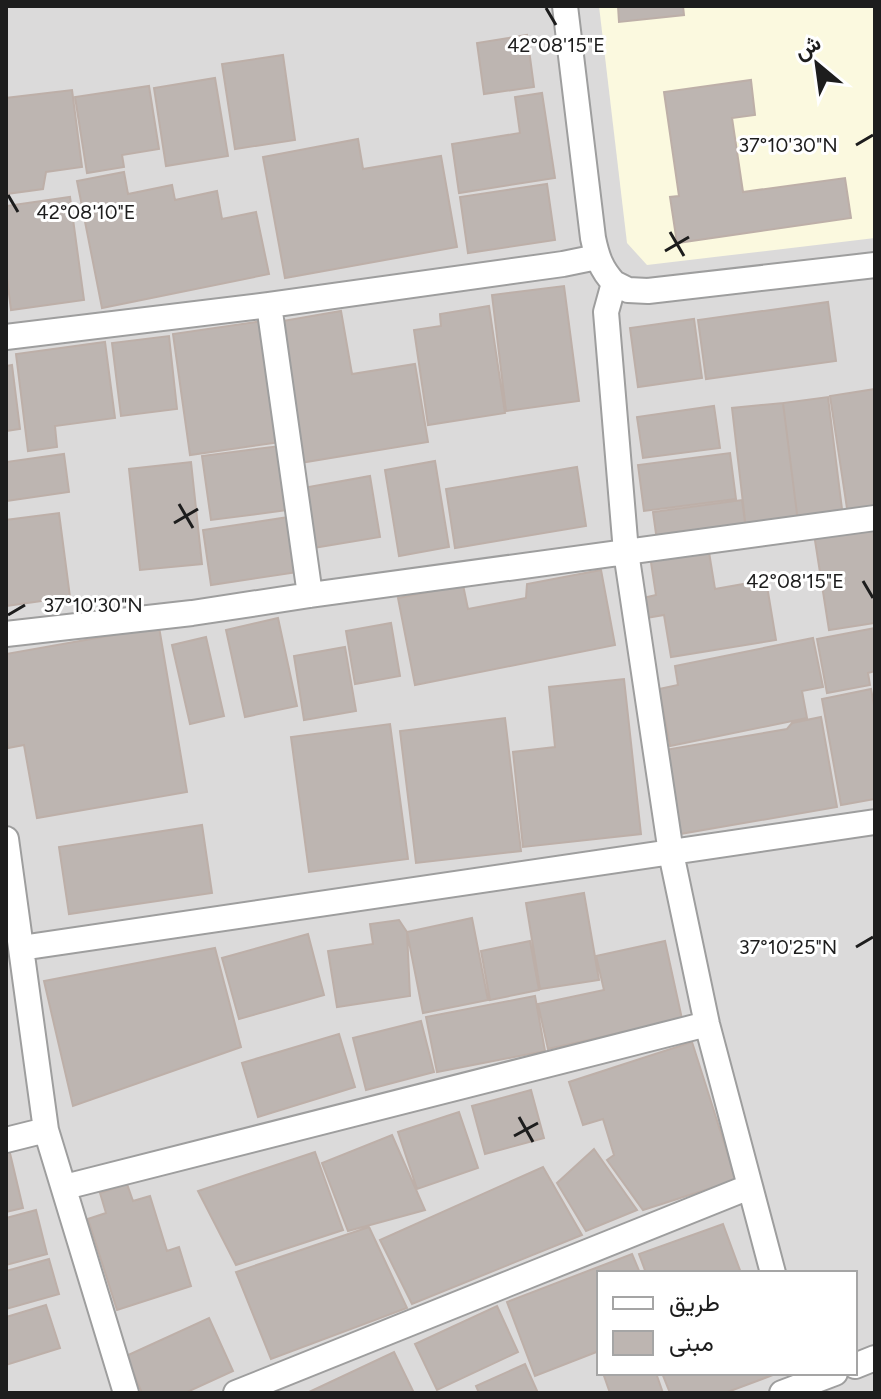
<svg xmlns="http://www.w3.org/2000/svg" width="881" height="1399" font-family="Figtree,Vazirmatn,sans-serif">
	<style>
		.residential { fill: #dbdada; fill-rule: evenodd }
		.education { fill: #fbf9df }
		.building { fill: #bdb5b1; stroke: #bdafa8; stroke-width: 2 }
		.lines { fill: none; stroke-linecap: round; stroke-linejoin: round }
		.street-casing { stroke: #9e9e9e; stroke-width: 28 }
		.street { stroke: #fff; stroke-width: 24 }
		.ticks { fill: none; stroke: #1d1d1d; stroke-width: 3 }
		.ticks-label { font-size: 20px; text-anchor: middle; fill: #1d1d1d; stroke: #fff; stroke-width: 6; stroke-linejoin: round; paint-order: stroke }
	</style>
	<rect width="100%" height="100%" fill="#ede9e4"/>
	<path class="residential" d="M6,6H875V1393H6ZM599,1273H855V1373H599Z"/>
	<path class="education" d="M599,6H875V238L647,265L627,243Z"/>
	<path class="building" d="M618,6H683L684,15L619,22Z
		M527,35L534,87L484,94L477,43Z
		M283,55L295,140L235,149L222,64Z
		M215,78L228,156L166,166L154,88Z
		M751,80L755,115L732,118L743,192L845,178L851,218L677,243L670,197L679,196L664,92Z
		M149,86L159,149L122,155L124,167L87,173L75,97Z
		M72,90L82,167L46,172L43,189L6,194V98Z
		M542,93L555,178L459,193L452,144L520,133L515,97Z
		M358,139L363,169L441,156L457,247L285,278L263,157Z
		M124,172L128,194L172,185L175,200L217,191L222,219L256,212L269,274L102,308L77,181Z
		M547,184L555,240L468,253L460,197Z
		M70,197L84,300L11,310L6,270V206Z
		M564,286L579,401L506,411L492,295Z
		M828,302L836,361L706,379L698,320Z
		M489,306L505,413L428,425L414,330L441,326L440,314Z
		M341,311L352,374L415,364L428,442L300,463L277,322Z
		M694,319L702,378L638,387L630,328Z
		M263,321L281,442L190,455L173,334Z
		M169,336L177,409L121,416L112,343Z
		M105,342L115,418L55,426L57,447L28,451L16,354Z
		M12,365L20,429L6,431V366Z
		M875,389V511L848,515L830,396Z
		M828,397L843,517L798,522L783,403Z
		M783,403L798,522L746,529L732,408Z
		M714,406L720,448L643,458L637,417Z
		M280,446L288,510L211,520L202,456Z
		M730,453L736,499L644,511L638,465Z
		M64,454L69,492L6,501V462Z
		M435,461L449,547L399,556L385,470Z
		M191,462L202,564L140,570L129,469Z
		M577,467L586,526L455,548L446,489Z
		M370,476L380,537L313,548L303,488Z
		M742,500L746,529L657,541L653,512Z
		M59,513L70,597L6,606V520Z
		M289,517L298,572L211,585L203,530Z
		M875,524V623L829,630L814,534Z
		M708,546L715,589L766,580L776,640L671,657L664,615L646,618L643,598L656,595L650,556Z
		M601,570L615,645L415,685L398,598L463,585L468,609L526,598L527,584Z
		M278,618L297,706L245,717L226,630Z
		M391,623L400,676L355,684L346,631Z
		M159,627L187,792L37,818L24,745L8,748L6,737V654Z
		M875,628V671L868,673L870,685L827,693L817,639Z
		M206,637L224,716L190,724L172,645Z
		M813,638L823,687L802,691L807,718L670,746L659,689L678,685L675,666Z
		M345,647L356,711L304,720L294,656Z
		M624,679L641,834L523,847L513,752L555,747L549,687Z
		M871,689L875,710V799L841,805L822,699Z
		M821,717L837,807L680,834L665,750L787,729L792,723Z
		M505,718L521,851L416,863L400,731Z
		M390,724L408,859L309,872L291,737Z
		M202,825L212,893L69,914L59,847Z
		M584,893L599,980L540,989L526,903Z
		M472,918L488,1000L423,1013L407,932Z
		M399,920L407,932L410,996L337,1007L328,951L373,944L370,924Z
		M308,934L324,995L239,1019L222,958Z
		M530,941L539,990L490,1000L481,951Z
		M665,941L682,1019L548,1049L538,1004L604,990L596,956Z
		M215,948L241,1047L73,1106L44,981Z
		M535,996L545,1051L437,1072L426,1017Z
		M421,1021L434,1072L366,1090L353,1038Z
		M339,1034L355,1087L258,1117L242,1063Z
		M692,1042L736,1180L643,1210L607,1160L614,1155L603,1119L583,1125L569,1082Z
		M531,1090L544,1138L485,1154L472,1106Z
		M459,1112L478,1168L417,1189L398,1132Z
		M392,1135L425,1210L348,1231L322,1163Z
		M9,1149L23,1208L6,1212V1150Z
		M594,1149L637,1210L586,1231L557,1183Z
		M315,1152L343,1230L236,1265L198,1191Z
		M543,1167L582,1235L412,1304L380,1240Z
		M127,1184L133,1201L150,1196L167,1251L179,1247L191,1286L117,1310L88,1219L106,1213L100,1193Z
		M36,1210L47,1254L6,1265V1218Z
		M723,1224L741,1273H646L639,1254Z
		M369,1227L407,1308L271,1359L236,1272Z
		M632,1254L640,1273H599V1351L535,1376L507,1302Z
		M49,1259L59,1294L6,1309V1271Z
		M46,1305L60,1348L6,1365V1317Z
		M497,1306L518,1352L437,1390L415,1344Z
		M209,1318L233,1371L185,1393H142L126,1356Z
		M394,1352L414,1393H307Z
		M525,1364L538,1393H479L476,1386Z
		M603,1373H656L663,1393H610Z
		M662,1373H772L773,1375L725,1393H670Z"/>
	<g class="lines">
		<g class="street-casing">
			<path id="street" d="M565,6L593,238C597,257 601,269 614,283L606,312L626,552L671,853L707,1024L773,1273
				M614,283L628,290L648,291L875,265
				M269,305L310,595
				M6,337L269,305L563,264L597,257
				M6,634L192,613L310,595L875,518
				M6,839L46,1130L126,1393
				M21,948L875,822
				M6,1140L46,1130
				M65,1187L707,1024
				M855,1366L875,1358
				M236,1393L749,1187
				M782,1393L835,1373"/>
		</g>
		<use href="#street" class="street"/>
	</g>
	<path class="ticks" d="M546,8L556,25M856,145L873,135M8,195L18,212M670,232L684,256M665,251L689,237M179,504L193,528M174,523L198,509M863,581L873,598M8,615L25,605M856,947L873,937M519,1117L533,1142M514,1136L538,1123"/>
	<g class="ticks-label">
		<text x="556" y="52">42°08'15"E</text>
		<text x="788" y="152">37°10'30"N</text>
		<text x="86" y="219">42°08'10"E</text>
		<text x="795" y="588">42°08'15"E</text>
		<text x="93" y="612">37°10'30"N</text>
		<text x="788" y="954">37°10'25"N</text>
	</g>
	<rect width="881" height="1399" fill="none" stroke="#1d1d1d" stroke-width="16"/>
	<rect x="597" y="1271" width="260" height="104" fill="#ffffff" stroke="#a5a5a5" stroke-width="2"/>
	<rect x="613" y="1297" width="40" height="12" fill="#ffffff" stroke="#a5a5a5" stroke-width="2"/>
	<text x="669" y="1311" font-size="24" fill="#1d1d1d">طريق</text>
	<rect x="613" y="1331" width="40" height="24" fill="#bdb5b1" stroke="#a5a5a5" stroke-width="2"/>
	<text x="669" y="1351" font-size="24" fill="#1d1d1d">مبنى</text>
	<g transform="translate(817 64) rotate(331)" stroke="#ffffff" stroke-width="6" paint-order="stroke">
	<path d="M0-6L14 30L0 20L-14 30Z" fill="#1d1d1d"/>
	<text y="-12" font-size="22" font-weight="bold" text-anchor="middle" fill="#1d1d1d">ش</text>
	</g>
</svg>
